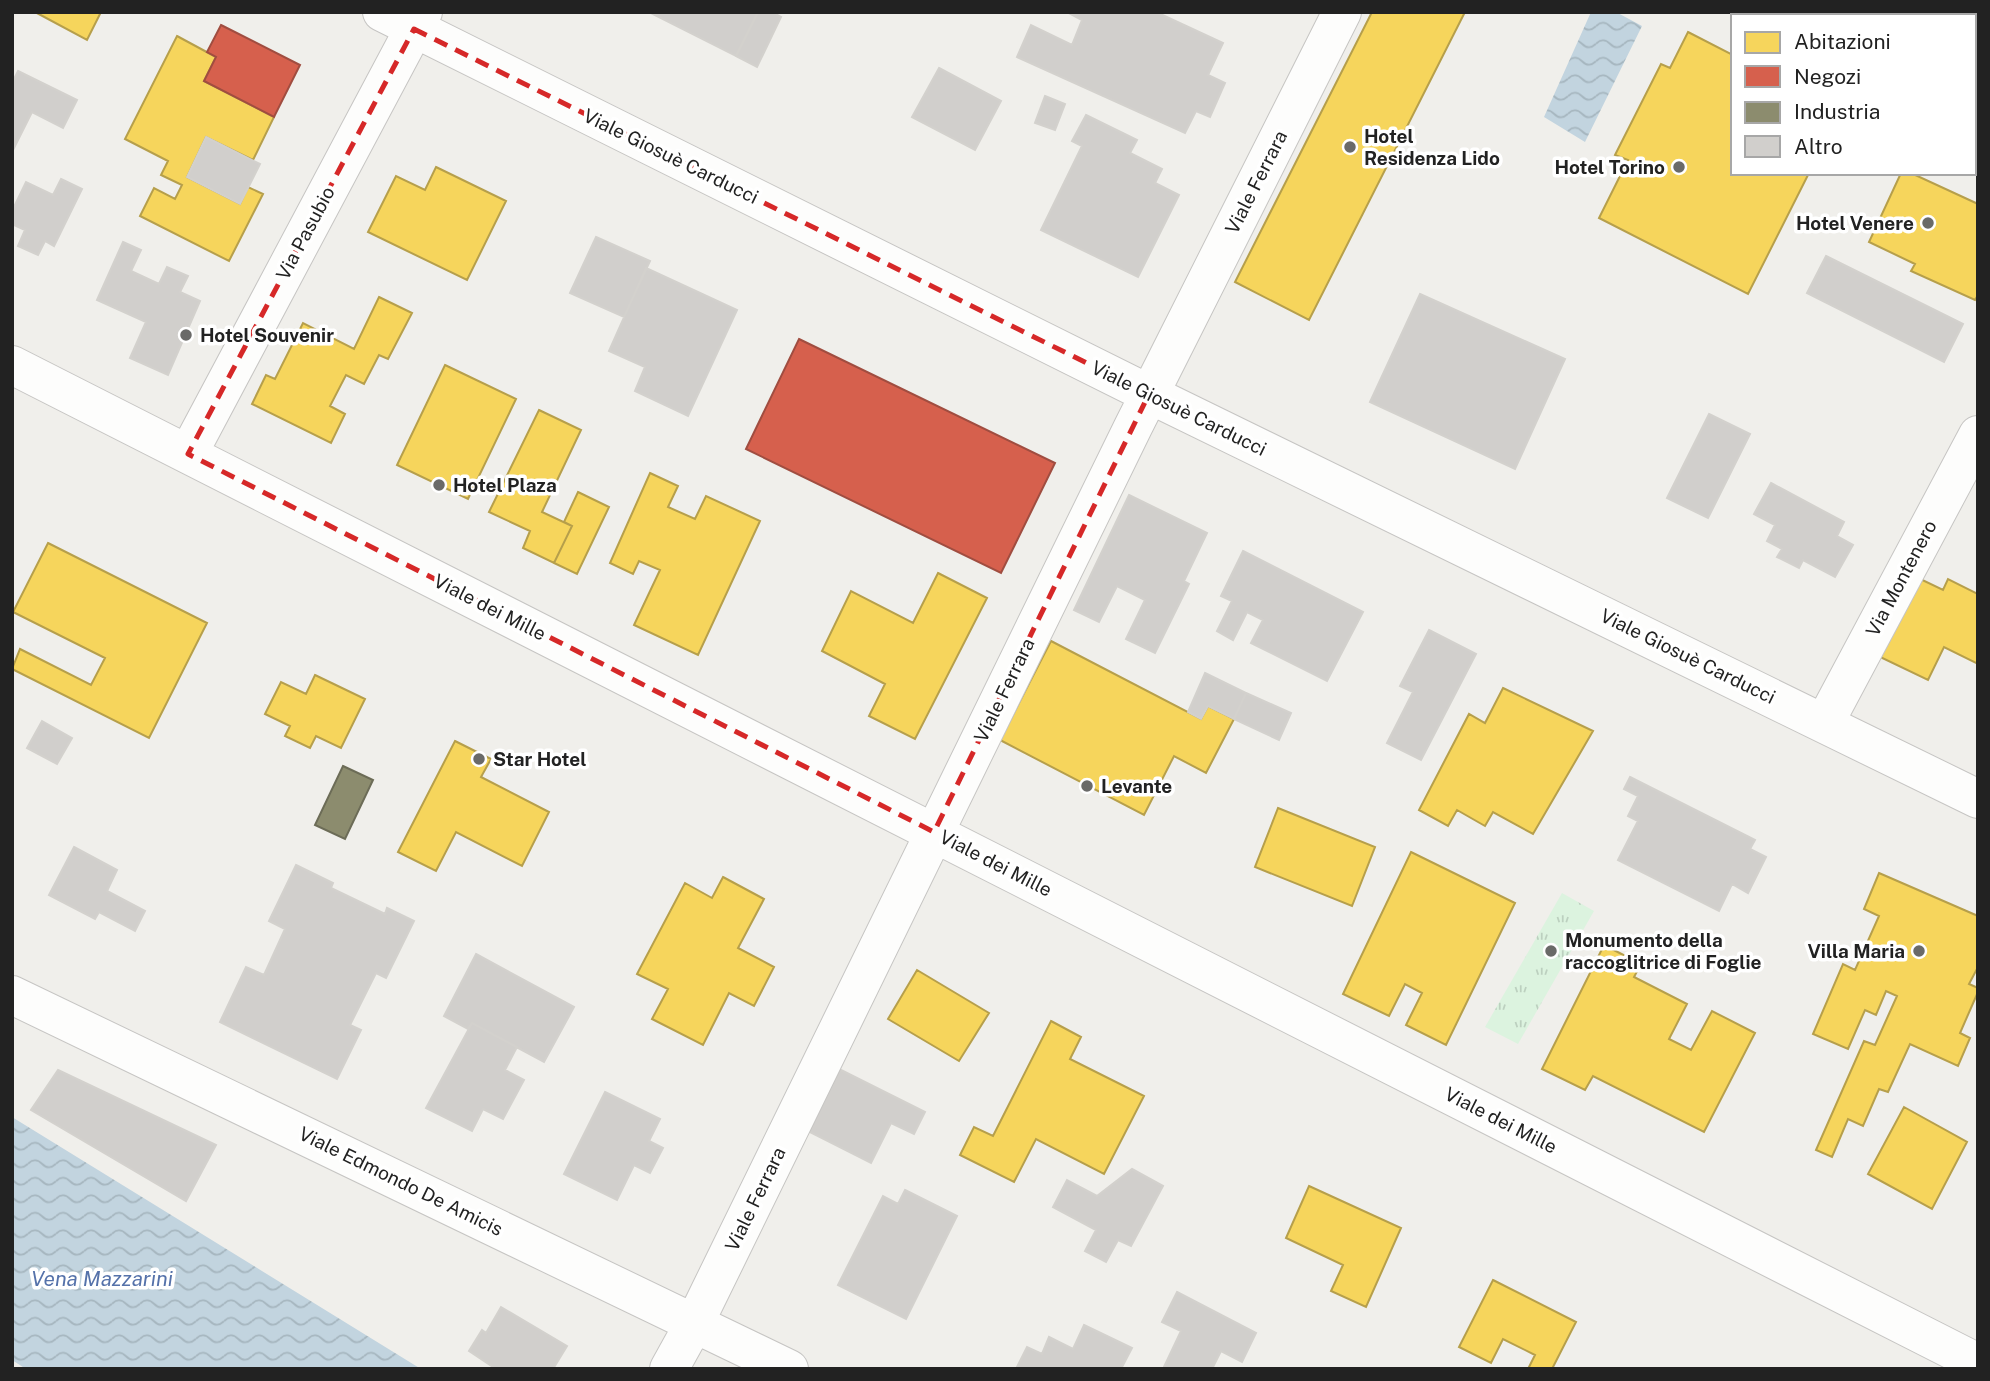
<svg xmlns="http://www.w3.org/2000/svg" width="1990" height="1381" font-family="'Public Sans',sans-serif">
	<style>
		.park { fill: url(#park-tufts) }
		.parking { fill: #e0e0de }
		.water { fill: url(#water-waves) }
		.homes { fill: #f6d55c; stroke: #b69f4b; stroke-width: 2 }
		.shops { fill: #d6604d; stroke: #a04d40; stroke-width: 2 }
		.industry { fill: #8c8c6e; stroke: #6c6c57; stroke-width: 2 }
		.building { fill: #d1cfcc; stroke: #d3d1cd; stroke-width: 2 }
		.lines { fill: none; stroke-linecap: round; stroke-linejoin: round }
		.minor-casing { stroke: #c6c5c3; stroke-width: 40 }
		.minor { stroke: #fdfdfc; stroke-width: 38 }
		.marked { fill: none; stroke: #d62828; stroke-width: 5; stroke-dasharray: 14 9; stroke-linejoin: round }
		.poi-dot { fill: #6a6a68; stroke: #fff; stroke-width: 2.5 }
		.labels { text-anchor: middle; stroke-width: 7; stroke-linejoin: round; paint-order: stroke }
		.poi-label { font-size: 19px; font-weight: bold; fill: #222; stroke: #fff; text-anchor: start }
		.street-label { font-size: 19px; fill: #222; stroke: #fff }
		.water-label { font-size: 21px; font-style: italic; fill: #5572aa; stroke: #fff }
	</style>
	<defs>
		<pattern id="park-tufts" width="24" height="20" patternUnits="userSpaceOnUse" patternTransform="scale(1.75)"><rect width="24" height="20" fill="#dcf3df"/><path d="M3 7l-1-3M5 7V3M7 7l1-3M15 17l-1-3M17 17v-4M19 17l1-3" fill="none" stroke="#bcd0bf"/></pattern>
		<pattern id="water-waves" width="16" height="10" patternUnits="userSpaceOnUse" patternTransform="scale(1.75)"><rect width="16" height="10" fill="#c2d4df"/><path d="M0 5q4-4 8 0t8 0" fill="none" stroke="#a6b6bf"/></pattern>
	</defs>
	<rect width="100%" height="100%" fill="#f0efeb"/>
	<path class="park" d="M1562,893L1594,911L1518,1044L1485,1027Z"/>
	<path class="parking" d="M1763,12H1978V121L1974,119V16H1770Z"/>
	<path class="water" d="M1591,12H1616L1642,26L1585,142L1544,117Z
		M12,1117L421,1369H26L12,1360Z"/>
	<path class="homes" d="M35,12H101L87,40Z
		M1372,12H1465L1309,320L1235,282Z
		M1688,32L1733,55V173H1809L1748,294L1599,218L1628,160L1615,155L1661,64L1670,68Z
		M177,36L216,57L204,81L274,117L253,160L206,137L187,177L240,204L248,187L263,194L229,261L140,216L154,188L175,199L182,185L161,175L168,161L125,139Z
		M436,167L506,201L467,280L368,232L396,176L425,190Z
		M1901,173H1911L1978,204V295L1975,300L1911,271L1915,264L1869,242Z
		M379,297L412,313L388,359L379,355L364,384L346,375L330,406L345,414L331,443L252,404L266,375L275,379L303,323L354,349Z
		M445,365L516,399L468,499L397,465Z
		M539,410L581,430L542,512L572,526L554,563L523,548L530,531L489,512Z
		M650,473L678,486L668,507L695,519L706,496L760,521L698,655L634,625L660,570L639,561L633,574L610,563Z
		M578,492L609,507L577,574L554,563L572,526L564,522Z
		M48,543L207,623L149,738L12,669L20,649L91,685L105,658L13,612Z
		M938,573L987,598L915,739L869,716L885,684L822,651L851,591L913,623Z
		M1914,576L1943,590L1948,579L1978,594V664L1944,647L1928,680L1876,655Z
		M1051,641L1201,719L1208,706L1234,719L1206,773L1174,756L1144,815L1000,740Z
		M315,675L365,699L341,748L316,736L310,748L285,736L290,726L265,714L281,682L306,694Z
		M1503,688L1593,731L1533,834L1493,812L1485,826L1457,810L1448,826L1419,810L1469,714L1485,723Z
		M455,741L491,759L481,777L549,812L522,866L456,832L436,871L398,852Z
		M1278,808L1375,847L1352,906L1255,867Z
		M1411,852L1515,903L1446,1045L1406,1025L1422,993L1405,984L1389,1016L1343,994Z
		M1879,873L1978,916V967L1969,984L1978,988V992L1960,1033L1970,1038L1958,1066L1910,1044L1888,1092L1879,1089L1863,1126L1848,1119L1832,1157L1816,1150L1864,1041L1875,1045L1897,996L1886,991L1876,1015L1865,1010L1848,1049L1813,1034L1843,964L1855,970L1879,916L1864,909Z
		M723,877L764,899L738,948L774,967L754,1006L729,993L703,1045L652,1019L668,989L637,974L685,883L712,898Z
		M1604,945L1641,964L1634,977L1687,1004L1669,1039L1691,1050L1712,1011L1755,1033L1704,1132L1593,1076L1585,1090L1542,1069Z
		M917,970L989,1013L959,1061L888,1019Z
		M1051,1021L1081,1037L1070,1059L1144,1096L1104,1174L1036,1139L1014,1182L960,1155L974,1127L993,1136Z
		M1904,1107L1967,1142L1932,1209L1868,1174Z
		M1309,1186L1401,1228L1366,1307L1331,1291L1343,1265L1286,1238Z
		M1493,1280L1576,1322L1552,1369H1528L1535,1355L1503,1339L1491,1363L1459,1347Z"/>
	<path class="shops" d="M221,25L300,65L274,117L204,81L216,57L207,52Z
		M799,339L1055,463L1001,573L746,449Z"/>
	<path class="industry" d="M343,766L373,780L345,839L315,825Z"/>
	<path class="building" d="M649,12H758L736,56Z
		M758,12H772L781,17L757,67L736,56Z
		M1156,12L1223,43L1208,75L1225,83L1210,117L1196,111L1185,133L1017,57L1031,25L1072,45L1082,20L1067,12Z
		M939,68L1001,101L975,150L912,117Z
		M18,71L77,100L63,128L32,112L12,152V83Z
		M1045,96L1065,104L1055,130L1035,123Z
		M1086,115L1137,140L1130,153L1162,169L1155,183L1179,195L1138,277L1041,230L1082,146L1072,141Z
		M206,137L260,164L240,204L187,177Z
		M61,179L82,189L54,246L45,241L38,255L18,246L25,230L12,224V211L26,182L53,195Z
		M596,237L650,261L624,317L570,293Z
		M123,242L141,250L131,271L159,284L167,267L188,276L180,292L200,301L168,375L130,358L146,322L97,300Z
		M1826,256L1963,324L1944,362L1807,293Z
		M646,268L737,310L688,416L635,391L645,367L609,351Z
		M1420,294L1565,359L1515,469L1370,402Z
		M1709,414L1750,434L1708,518L1667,498Z
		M1771,483L1844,522L1837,536L1853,545L1835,577L1803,560L1799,568L1777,557L1782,549L1767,541L1775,525L1754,514Z
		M1129,495L1207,533L1184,581L1189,584L1155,653L1126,639L1145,600L1117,586L1099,622L1074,610Z
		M1243,551L1363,612L1327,681L1251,643L1263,620L1247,612L1233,640L1217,631L1232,601L1221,596Z
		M1429,630L1476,654L1421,760L1387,743L1413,692L1400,686Z
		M1205,673L1246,693L1234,719L1208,706L1201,719L1188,712Z
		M1246,693L1291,713L1279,740L1234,719Z
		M42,721L72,738L57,764L27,748Z
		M1630,777L1755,840L1750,849L1766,857L1748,893L1732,884L1719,911L1618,860L1638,821L1628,816L1638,796L1624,789Z
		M74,847L117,870L107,891L145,911L135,931L99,912L95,919L49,895Z
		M296,865L333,883L331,888L385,914L387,908L414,921L386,978L376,973L350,1025L361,1030L337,1079L220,1022L246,967L264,975L285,929L269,921Z
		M476,954L574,1007L544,1062L472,1023L468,1029L444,1016Z
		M472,1023L517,1047L505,1070L524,1080L503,1119L483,1109L472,1131L426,1108Z
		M837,1068L925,1112L914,1134L891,1123L871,1163L806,1130Z
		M58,1070L216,1145L186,1201L31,1110Z
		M605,1092L660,1119L649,1141L663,1148L650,1173L634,1165L617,1200L564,1174Z
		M1132,1169L1163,1186L1131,1246L1118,1240L1106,1262L1085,1251L1096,1230L1053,1207L1067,1180L1097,1196Z
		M905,1190L957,1216L906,1319L838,1285L883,1196L898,1204Z
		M1177,1292L1256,1333L1242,1362L1221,1351L1212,1369H1163L1181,1331L1162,1322Z
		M501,1307L567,1346L553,1369H496L469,1351L482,1330L486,1333Z
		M1084,1325L1132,1348L1121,1369H1016L1027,1347L1042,1354L1049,1337L1073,1349Z"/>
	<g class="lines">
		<g class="minor-casing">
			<path id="minor" d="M382,12L1149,394L1978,799
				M1917,12L1924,16
				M1974,40L1978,42
				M12,365L1978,1363
				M188,454L423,12
				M1825,722L1978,435
				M12,995L789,1369
				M669,1369L695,1322L1133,427L1342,12"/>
		</g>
		<use href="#minor" class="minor"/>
	</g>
	<path class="marked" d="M414,29L1149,394L934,832L188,454Z"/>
	<g class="poi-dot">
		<circle cx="1350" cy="147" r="7"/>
		<circle cx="1679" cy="167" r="7"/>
		<circle cx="1928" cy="223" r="7"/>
		<circle cx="186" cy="335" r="7"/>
		<circle cx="439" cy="485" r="7"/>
		<circle cx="479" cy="759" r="7"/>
		<circle cx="1087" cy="786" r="7"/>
		<circle cx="1551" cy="951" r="7"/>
		<circle cx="1919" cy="951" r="7"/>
	</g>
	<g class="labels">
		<g class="poi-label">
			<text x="1364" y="143">Hotel<tspan x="1364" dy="22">Residenza Lido</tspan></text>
			<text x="1665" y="174" text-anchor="end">Hotel Torino</text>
			<text x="1914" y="230" text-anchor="end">Hotel Venere</text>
			<text x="200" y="342">Hotel Souvenir</text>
			<text x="453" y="492">Hotel Plaza</text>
			<text x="493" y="766">Star Hotel</text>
			<text x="1101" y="793">Levante</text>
			<text x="1565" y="947">Monumento della<tspan x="1565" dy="22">raccoglitrice di Foglie</tspan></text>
			<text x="1905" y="958" text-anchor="end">Villa Maria</text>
		</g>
		<g class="street-label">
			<text transform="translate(671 156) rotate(26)" y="7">Viale Giosuè Carducci</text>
			<text transform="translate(1256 182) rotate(-63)" y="7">Viale Ferrara</text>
			<text transform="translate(305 233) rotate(-62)" y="7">Via Pasubio</text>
			<text transform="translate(1179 408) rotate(26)" y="7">Viale Giosuè Carducci</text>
			<text transform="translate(1901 578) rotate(-62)" y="7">Via Montenero</text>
			<text transform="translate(490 607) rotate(27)" y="7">Viale dei Mille</text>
			<text transform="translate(1688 656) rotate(26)" y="7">Viale Giosuè Carducci</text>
			<text transform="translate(1004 690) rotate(-64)" y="7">Viale Ferrara</text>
			<text transform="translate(996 863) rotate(27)" y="7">Viale dei Mille</text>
			<text transform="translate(1501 1120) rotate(27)" y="7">Viale dei Mille</text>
			<text transform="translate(401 1181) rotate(26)" y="7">Viale Edmondo De Amicis</text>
			<text transform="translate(755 1199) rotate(-64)" y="7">Viale Ferrara</text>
		</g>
		<g class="water-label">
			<text x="102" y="1286">Vena Mazzarini</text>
		</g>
	</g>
	<rect width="1990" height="1381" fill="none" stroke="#222222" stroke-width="28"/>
	<rect x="1731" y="14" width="245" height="161" fill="#ffffff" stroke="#a7a7a7" stroke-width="2"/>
	<rect x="1745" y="32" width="35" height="21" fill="#f6d55c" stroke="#a7a7a7" stroke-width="2"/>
	<text x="1794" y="49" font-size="21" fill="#222222">Abitazioni</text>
	<rect x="1745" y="66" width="35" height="21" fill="#d6604d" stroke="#a7a7a7" stroke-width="2"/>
	<text x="1794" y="84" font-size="21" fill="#222222">Negozi</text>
	<rect x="1745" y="102" width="35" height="21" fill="#8c8c6e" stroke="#a7a7a7" stroke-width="2"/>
	<text x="1794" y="119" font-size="21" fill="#222222">Industria</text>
	<rect x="1745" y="136" width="35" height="21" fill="#d1cfcc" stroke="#a7a7a7" stroke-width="2"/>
	<text x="1794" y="154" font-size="21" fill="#222222">Altro</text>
</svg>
